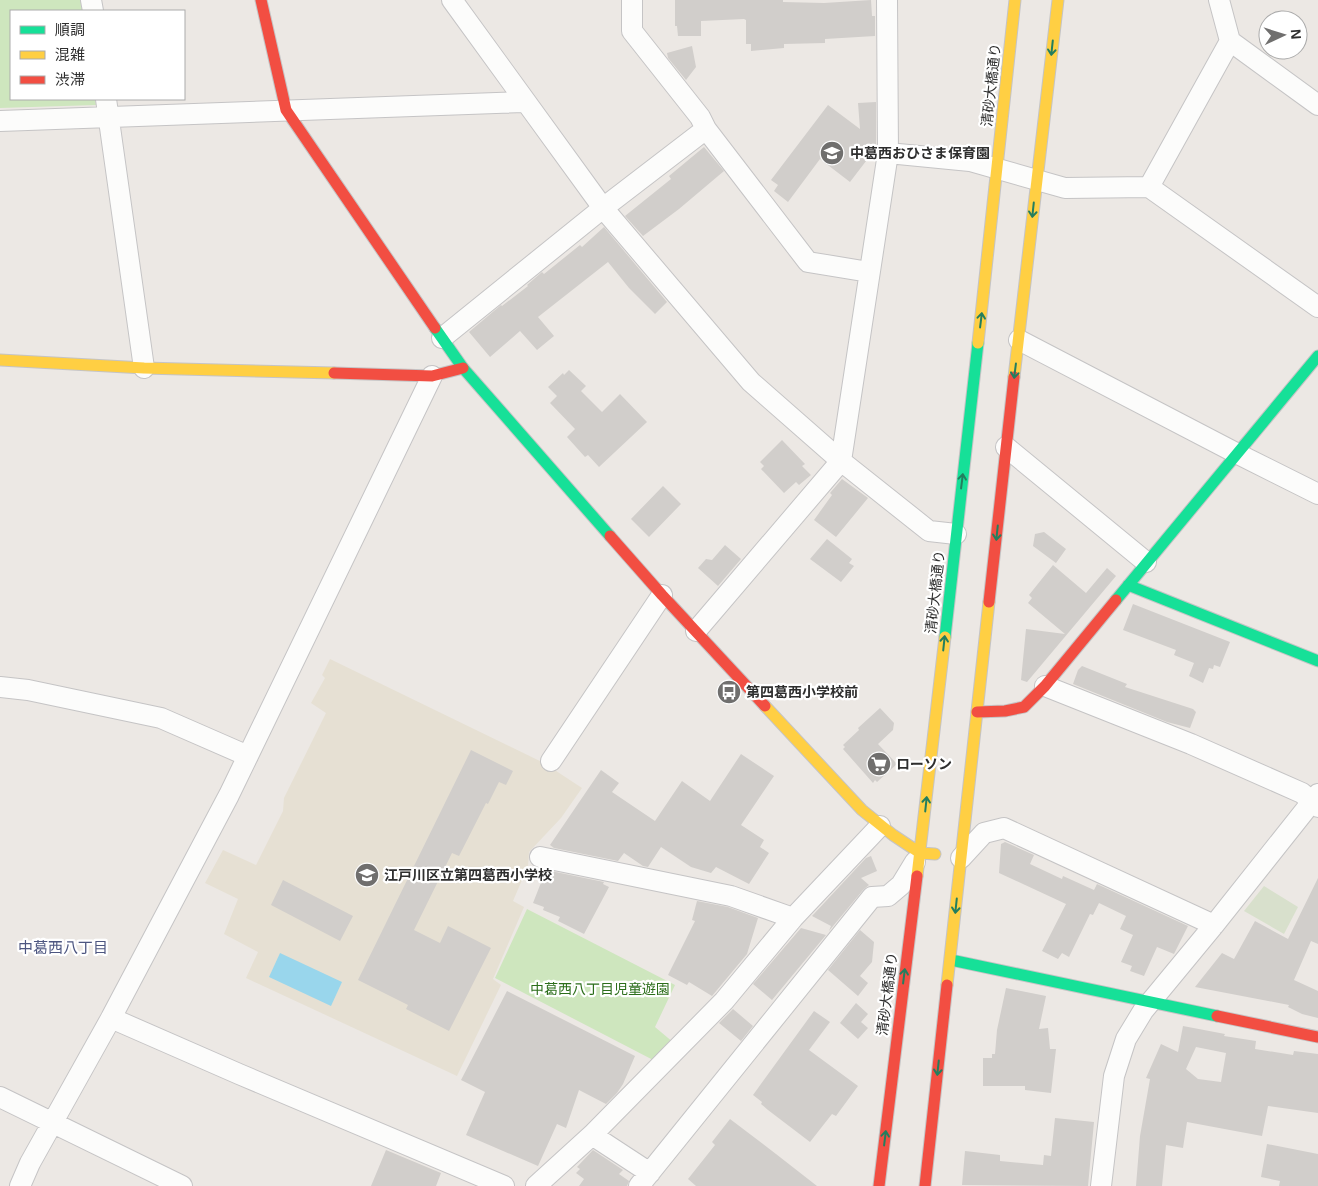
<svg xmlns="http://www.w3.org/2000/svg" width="1318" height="1186" font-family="Arial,'Noto Sans JP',sans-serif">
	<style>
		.education { fill: #e6e0d3 }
		.green { fill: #cee6be }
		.cemetery { fill: #d8e0cc }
		.water { fill: #99d6ec }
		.building { fill: #d1cecb; fill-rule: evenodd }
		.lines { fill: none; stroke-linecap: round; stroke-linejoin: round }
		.street-casing { stroke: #c5c4c5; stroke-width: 22 }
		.fast-casing { stroke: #c5c4c5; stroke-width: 13 }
		.slow-casing { stroke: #c5c4c5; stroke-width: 13 }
		.jam-casing { stroke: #c5c4c5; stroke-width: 13 }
		.street { stroke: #fcfcfb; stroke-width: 20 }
		.fast { stroke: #16e098; stroke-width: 11 }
		.slow { stroke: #ffcf43; stroke-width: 11 }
		.jam { stroke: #f24e42; stroke-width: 11 }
		.oneway { stroke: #237e5e }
		.labels { text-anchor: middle; stroke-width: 4.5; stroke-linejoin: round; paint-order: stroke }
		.street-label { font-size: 14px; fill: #2e2e2e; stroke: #fff }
		.poi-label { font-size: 14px; font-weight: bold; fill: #2e2e2e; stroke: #fff; text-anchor: start }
		.park-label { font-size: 14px; fill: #2c6e1b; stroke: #fff }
		.neighbourhood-label { font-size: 15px; fill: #4d5680; stroke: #fff }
	</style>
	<rect width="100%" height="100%" fill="#ece8e4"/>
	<path class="education" d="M330,659L544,763L582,788L561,818L529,852L528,866L513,901L524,907L493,979L501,985L457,1076L246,978L258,952L224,934L238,899L205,883L223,850L256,865L283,811L284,798L326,713L311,703L325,678L322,675Z"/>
	<path class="green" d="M0,0H81L83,11H11V99H95L96,105L0,108Z
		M527,909L675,985L655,1027L674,1043L657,1062L495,978Z"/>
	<path class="cemetery" d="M1264,886L1298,907L1284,934L1244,911Z"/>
	<path class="water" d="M280,953L342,982L331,1006L269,977Z"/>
	<path class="building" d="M675,0H783V2L824,3L871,0L872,16H875V36L825,39V43L784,44V48L751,51V44H746V20L744,19L701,21V36H678L677,26H675Z
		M692,46L696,67L686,80L668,58L667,53Z
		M876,102V148L850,182L820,159L788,202L774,191L778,185L771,180L828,105L860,129L858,103Z
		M704,147L724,171L679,209L643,236L625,216L671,179L669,176Z
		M604,227L667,302L655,314L629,288L608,262L538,317L554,336L537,350L520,331L490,357L469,332L501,305L502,306L528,286L527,285L542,272L544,274L580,245L582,247Z
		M569,370L586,386L581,391L602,412L620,394L647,422L599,467L588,455L585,457L567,437L575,429L550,403L557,396L548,387L563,373L564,375Z
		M782,440L805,464L802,466L811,475L799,485L796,482L784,493L761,469L764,466L760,462Z
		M842,479L868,498L836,537L814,520L832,495L830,493Z
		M663,486L681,504L649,537L631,519Z
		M1044,532L1066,549L1056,563L1033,546L1035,534Z
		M827,539L852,559L849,563L854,566L841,582L810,559Z
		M725,545L741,559L718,586L698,568L706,559L712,560Z
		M1053,565L1086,593L1107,568L1116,576L1027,682L1021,680L1026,629L1065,634L1028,603L1032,598L1029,595Z
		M1133,604L1230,642L1220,667L1214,665L1213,669L1209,668L1203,683L1189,676L1194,663L1174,655L1176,650L1123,630Z
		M1082,666L1127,684L1125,687L1193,709L1196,712L1190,728L1167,722L1073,684L1078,670Z
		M880,708L894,723L893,730L878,744L897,764L877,782L875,780L873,783L843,749L845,747L843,745L859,730L858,728Z
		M471,750L513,771L506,785L499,782L488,804L486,803L459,856L452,853L414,930L440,943L448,926L491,948L449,1031L406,1009L408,1005L358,980Z
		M741,754L774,776L741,825L764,840L760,847L769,853L749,884L716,867L711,873L691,867L661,847L648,867L643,866L624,853L618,861L554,848L550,845L601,770L619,783L612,792L655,821L682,781L710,801Z
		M1005,842L1034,855L1030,864L1062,879L1063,876L1094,890L1097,884L1188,926L1174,954L1157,947L1144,976L1130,971L1132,966L1121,962L1133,935L1120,929L1126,916L1099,903L1093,915L1090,914L1069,957L1062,953L1058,959L1042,951L1066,904L999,873L1001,844Z
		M871,856L877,871L861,878L869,885L863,890L829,931L831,926L812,916L866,858Z
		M546,870L604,882L603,884L609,887L584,934L558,921L560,917L543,910L544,907L533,903Z
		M1318,878V944L1311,941L1294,980L1318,991V1018L1302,1014L1288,1007L1289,1005L1195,987L1222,953L1234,959L1255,921L1288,939Z
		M283,880L353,916L340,941L271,905Z
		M697,901L728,907L758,918L747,954L712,996L689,982L687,985L668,975L695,921L692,920Z
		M801,928L826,935L772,1000L753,984Z
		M860,930L874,942L872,962L860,976L868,983L858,996L828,970Z
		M1006,988L1046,996L1039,1029L1048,1028L1050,1049H1056L1051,1093L1025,1090V1086H983V1058H992V1054H995L997,1030Z
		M507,991L635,1056L623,1084L617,1093L606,1104L579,1090L566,1128L557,1124L538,1166L466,1135L485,1092L461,1080Z
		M856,1003L868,1014L861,1022L868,1028L858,1039L840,1023Z
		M733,1009L753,1026L741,1041L719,1023Z
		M814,1011L830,1022L809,1050L858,1086L836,1116L832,1114L810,1142L768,1110L761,1104L762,1102L753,1095Z
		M1183,1026L1225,1034L1224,1036L1256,1041L1255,1049L1293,1055L1294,1051L1318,1054V1113L1268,1106L1262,1136L1187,1122L1183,1148L1166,1145L1162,1186H1136L1140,1136L1150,1079L1146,1078L1161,1044L1178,1052ZM1196,1047L1226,1053L1221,1082L1198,1079L1186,1069Z
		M1055,1118L1094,1122L1088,1186L962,1185L965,1151L1000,1155V1161L1043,1165L1044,1155L1051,1156Z
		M730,1119L776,1154L817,1186H696L688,1179L715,1145L712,1142Z
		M1267,1144L1318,1154V1186H1279L1280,1181L1261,1177Z
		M386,1150L441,1173L436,1186H371Z
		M593,1150L623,1170L619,1174L629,1181L627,1186H579L584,1179L576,1173L580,1169L577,1167Z"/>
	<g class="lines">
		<g class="street-casing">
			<path id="street" d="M91,0L93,11
				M452,0L603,208L751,382L841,461L929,531L956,534
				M632,0V31L700,117L706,129L808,262L869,272
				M1219,0L1230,41L1318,105
				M106,99L144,368
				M0,121L525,102
				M888,153L970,161L1065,188L1149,187L1318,307
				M1149,187L1230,41
				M442,338L603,208L706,129
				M1019,340L1236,453L1318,494
				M1006,447L1146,562
				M696,631L841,461L888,153L887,0
				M1045,686L1191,744L1302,793L1318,807
				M0,687L28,690L161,718L248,756
				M551,761L662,595
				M540,857L731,896L793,918
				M961,858L984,833L1004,828L1214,925
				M111,1018L239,1074L504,1186
				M0,1097L182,1186
				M592,1135L650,1173
				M20,1186L30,1163L111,1018L229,795L432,376
				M536,1186L592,1135L724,1001L793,918L880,826
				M639,1186L872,897L888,896L901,885L915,862
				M1101,1186L1114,1076L1126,1039L1143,1011L1214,925L1318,794"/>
		</g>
		<g class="fast-casing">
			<path id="fast" d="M435,328L463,368L610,536
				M1128,585L1318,661
				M1116,600L1318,356
				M945,637L978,343
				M951,960L1217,1016"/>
		</g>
		<g class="slow-casing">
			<path id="slow" d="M978,343L1015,0
				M0,360L144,368L334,373
				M1014,377L1058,0
				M765,706L862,810L893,835L920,853L935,854
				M917,876L945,637
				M947,985L989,602"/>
		</g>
		<g class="jam-casing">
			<path id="jam" d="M261,0L286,110L435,328
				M334,373L432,376L463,368
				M610,536L662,595L765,706
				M989,602L1014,377
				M977,712L1005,711L1024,707L1045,686L1116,600
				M1217,1016L1318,1037
				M879,1186L917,876
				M925,1186L947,985"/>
		</g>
		<use href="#street" class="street"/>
		<use href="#fast" class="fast"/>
		<use href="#slow" class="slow"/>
		<use href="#jam" class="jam"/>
	</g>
	<defs><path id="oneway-shaft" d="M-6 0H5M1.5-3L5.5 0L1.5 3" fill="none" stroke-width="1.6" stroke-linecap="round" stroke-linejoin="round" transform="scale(1.25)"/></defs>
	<g class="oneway">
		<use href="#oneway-shaft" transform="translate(1052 48) rotate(96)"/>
		<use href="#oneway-shaft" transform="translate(1033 210) rotate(96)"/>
		<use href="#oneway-shaft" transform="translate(981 320) rotate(-83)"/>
		<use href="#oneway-shaft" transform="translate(1015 371) rotate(97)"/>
		<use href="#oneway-shaft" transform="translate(962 481) rotate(-83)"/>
		<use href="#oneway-shaft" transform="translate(997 533) rotate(96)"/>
		<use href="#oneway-shaft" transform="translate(944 643) rotate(-84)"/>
		<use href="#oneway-shaft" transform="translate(926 804) rotate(-84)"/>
		<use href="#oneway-shaft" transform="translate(956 906) rotate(96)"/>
		<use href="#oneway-shaft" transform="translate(904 976) rotate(-83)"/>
		<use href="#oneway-shaft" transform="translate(938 1068) rotate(96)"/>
		<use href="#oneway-shaft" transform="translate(885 1138) rotate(-83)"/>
	</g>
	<defs>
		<g id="school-disc" transform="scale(1.25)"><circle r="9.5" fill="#706f6e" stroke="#fff"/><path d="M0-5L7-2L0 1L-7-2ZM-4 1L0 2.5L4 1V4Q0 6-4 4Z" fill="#fff"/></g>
		<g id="bus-disc" transform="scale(1.25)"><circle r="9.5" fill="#706f6e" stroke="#fff"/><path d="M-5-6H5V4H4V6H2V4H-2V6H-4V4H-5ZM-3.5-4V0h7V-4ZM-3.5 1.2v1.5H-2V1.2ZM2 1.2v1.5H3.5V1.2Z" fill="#fff"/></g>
		<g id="supermarket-disc" transform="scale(1.25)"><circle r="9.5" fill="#706f6e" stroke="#fff"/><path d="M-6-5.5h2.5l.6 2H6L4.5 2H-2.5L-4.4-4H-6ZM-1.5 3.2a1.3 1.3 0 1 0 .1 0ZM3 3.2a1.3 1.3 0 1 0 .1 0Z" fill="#fff"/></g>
	</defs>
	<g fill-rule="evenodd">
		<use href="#school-disc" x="832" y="153"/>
		<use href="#bus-disc" x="729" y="692"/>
		<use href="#supermarket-disc" x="879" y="764"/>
		<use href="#school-disc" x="367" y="875"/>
	</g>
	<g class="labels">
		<g class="street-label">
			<text transform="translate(991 85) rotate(-84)" y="5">清砂大橋通り</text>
			<text transform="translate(935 592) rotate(-84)" y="5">清砂大橋通り</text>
			<text transform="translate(887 994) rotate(-83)" y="5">清砂大橋通り</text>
		</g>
		<g class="poi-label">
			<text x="850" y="158">中葛西おひさま保育園</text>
			<text x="746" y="697">第四葛西小学校前</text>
			<text x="896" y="769">ローソン</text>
			<text x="384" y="880">江戸川区立第四葛西小学校</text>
		</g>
		<g class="park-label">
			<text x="600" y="994">中葛西八丁目児童遊園</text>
		</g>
		<g class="neighbourhood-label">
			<text x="63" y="953">中葛西八丁目</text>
		</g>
	</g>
	<rect x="10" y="10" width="175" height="90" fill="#ffffff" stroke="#ababab"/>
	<rect x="20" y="26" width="25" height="8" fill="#16e098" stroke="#ababab"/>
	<text x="55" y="35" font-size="15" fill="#2e2e2e">順調</text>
	<rect x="20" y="51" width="25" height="8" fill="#ffcf43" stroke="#ababab"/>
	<text x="55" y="60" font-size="15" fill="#2e2e2e">混雑</text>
	<rect x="20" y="76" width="25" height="8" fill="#f24e42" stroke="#ababab"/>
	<text x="55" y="85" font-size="15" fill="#2e2e2e">渋滞</text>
	<g transform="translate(1283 35) rotate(86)"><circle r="24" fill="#ffffff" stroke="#ababab"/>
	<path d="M0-4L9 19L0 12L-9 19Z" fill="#706f6e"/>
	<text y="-8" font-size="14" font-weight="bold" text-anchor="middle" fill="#2e2e2e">N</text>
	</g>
</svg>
